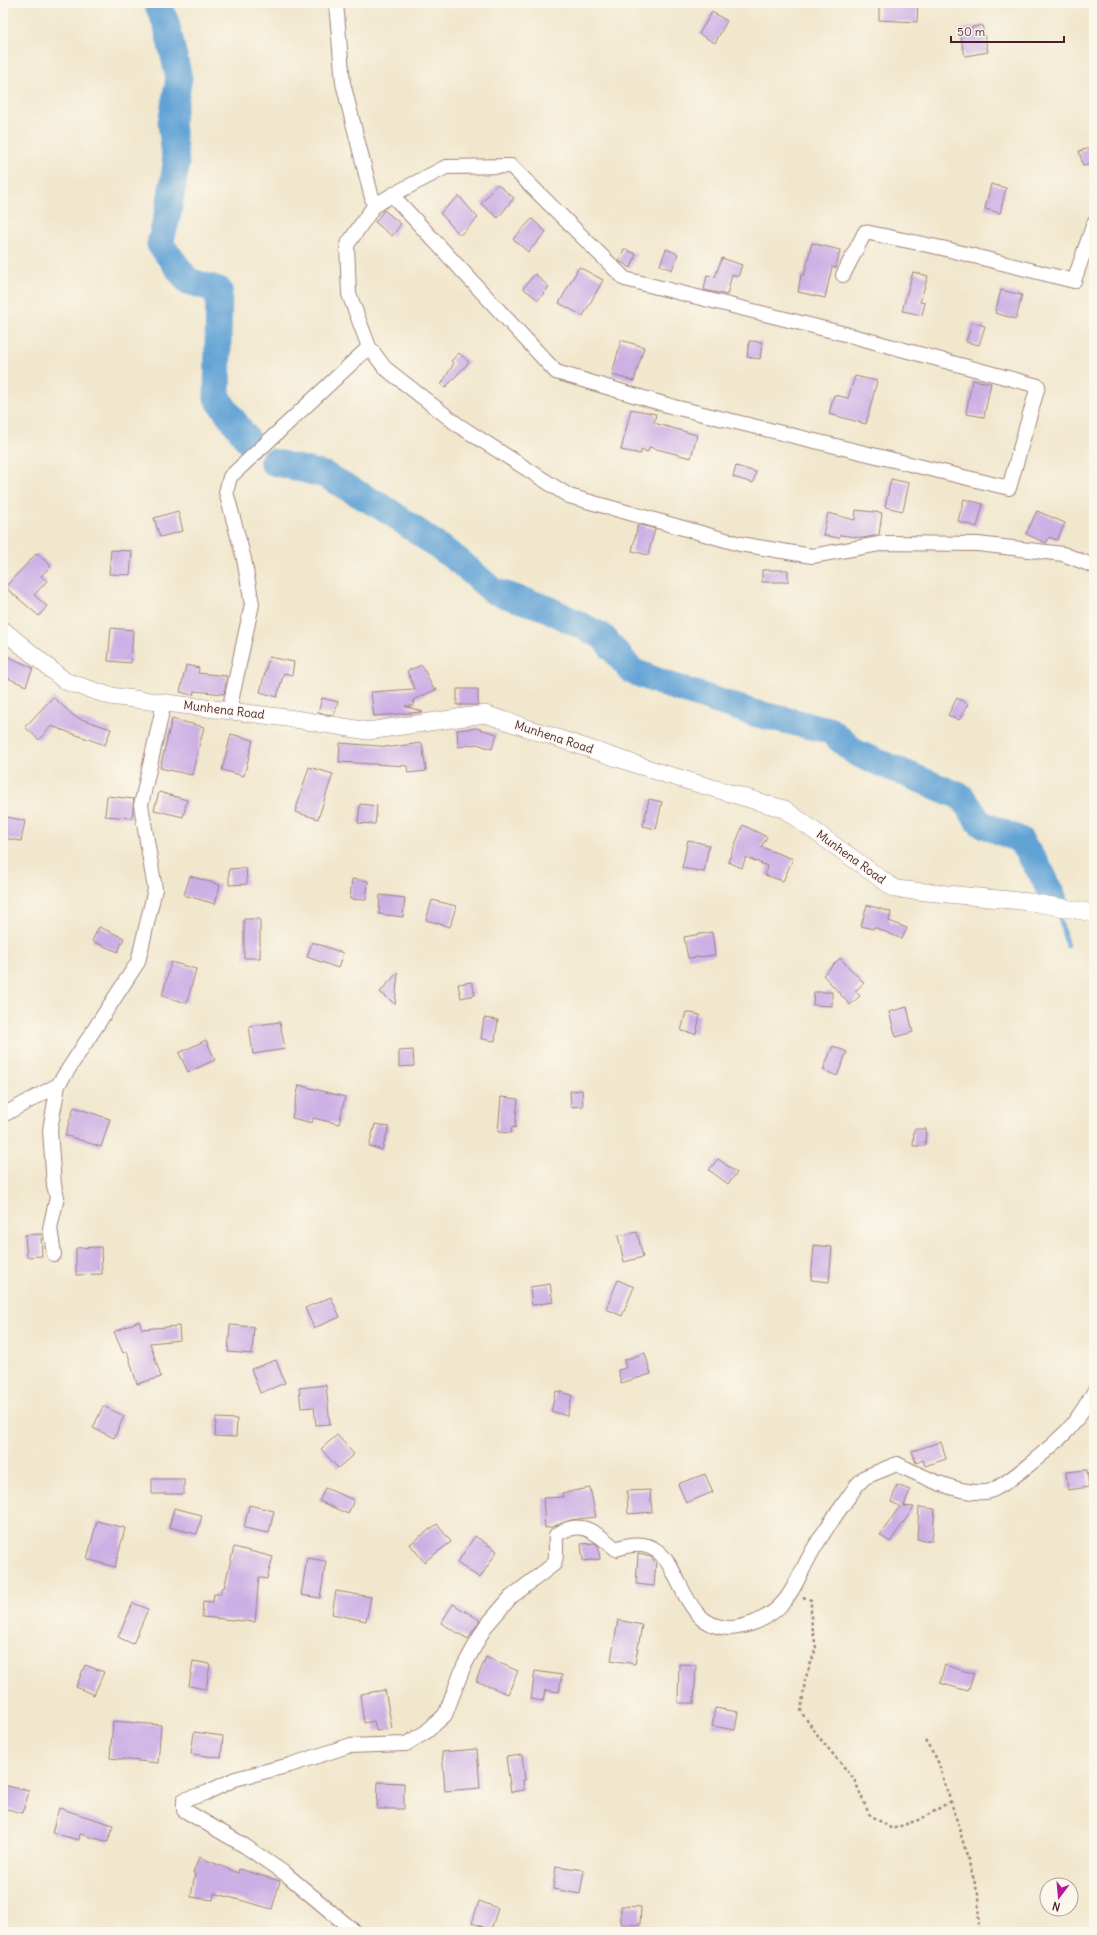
<svg xmlns="http://www.w3.org/2000/svg" width="1097" height="1935" font-family="Delius,sans-serif">
	<style>
		.lines { fill: none; stroke-linecap: round; stroke-linejoin: round }
		.stream { stroke: #62a3d5; stroke-width: 4.5 }
		.river { stroke: #62a3d5; stroke-width: 27 }
		.building { fill: #ccafe5 }
		.minor-casing { stroke: #9e837c; stroke-width: 16 }
		.tertiary-casing { stroke: #9e837c; stroke-width: 18 }
		.path { stroke: #9e837c; stroke-width: 2.5; stroke-dasharray: 3 3; stroke-linecap: butt }
		.minor { stroke: #fff; stroke-width: 14 }
		.tertiary { stroke: #fff; stroke-width: 17 }
		.labels { text-anchor: middle; stroke-width: 3; stroke-linejoin: round; paint-order: stroke }
		.street-label { font-size: 12px; fill: #4a1f2b; stroke: #fbf7ec }
	</style>
	<rect width="100%" height="100%" fill="#fbf7ec"/>
	<filter id="ink" filterUnits="userSpaceOnUse"><feTurbulence type="fractalNoise" baseFrequency=".025" numOctaves="2"/><feDisplacementMap in="SourceGraphic" scale="8" xChannelSelector="R" yChannelSelector="G"/><feConvolveMatrix kernelMatrix="1 2 1 2 8 2 1 2 1" color-interpolation-filters="sRGB"/></filter>
	<filter id="wash" filterUnits="userSpaceOnUse"><feTurbulence type="fractalNoise" baseFrequency=".012" numOctaves="4" result="noise"/><feDisplacementMap in="SourceGraphic" scale="16" xChannelSelector="R" yChannelSelector="G"/><feGaussianBlur stdDeviation="0.9" result="paint"/><feColorMatrix in="noise" values="0 0 0 0 0 0 0 0 0 0 0 0 0 0 0 0 0 1.4 0 .05"/><feComposite in="paint" operator="in"/></filter>
	<g filter="url(#wash)">
		<rect width="100%" height="100%" fill="#f1e7cd"/>
		<g class="lines">
			<path class="stream" d="M1058,912L1067,946"/>
			<path class="river" d="M157,3L166,23L179,78L171,123L176,165L168,213L160,244L188,281L219,290L217,398L250,443
				M273,462L325,475L387,510L459,561L493,591L546,608L602,636L632,671L665,684L757,714L829,730L856,753L962,797L980,823L1020,840L1042,874L1054,900"/>
		</g>
		<g id="blocks">
			<path class="building" d="M879,3H918L917,22L879,20Z
				M712,12L727,21L715,43L699,34Z
				M982,25L988,52L965,56L959,30Z
				M1094,147V164L1083,166L1079,151Z
				M497,184L514,198L498,218L481,204Z
				M991,184L1006,188L1000,213L985,209Z
				M459,196L478,218L460,235L440,213Z
				M384,210L401,224L392,236L375,222Z
				M532,219L546,232L528,252L513,239Z
				M812,243L840,250L836,268L832,267L825,298L798,292L801,275H804Z
				M624,249L636,254L631,268L619,261Z
				M666,249L678,254L672,270L660,265Z
				M722,258L742,265L738,277L732,274L727,295L704,290L707,275L715,277Z
				M579,267L603,280L583,316L559,303Z
				M913,272L928,276L920,302L925,303L922,315L902,311Z
				M535,274L549,287L538,300L523,288Z
				M1001,290L1022,295L1016,319L995,313Z
				M972,322L985,326L979,345L966,342Z
				M621,340L644,347L634,381L612,375Z
				M749,341L762,342L760,359L747,357Z
				M459,353L469,362L445,388L441,385L454,363L451,361Z
				M855,376L877,381L866,424L829,414L834,395L848,398Z
				M972,380L991,383L984,417L966,414Z
				M631,409L656,414L654,423L697,435L691,458L649,447L648,452L641,450V454L621,450Z
				M736,466L756,472L753,483L733,477Z
				M891,479L909,483L903,511L885,507Z
				M964,499L983,504L977,527L958,521Z
				M856,510L882,513L879,535L863,538L840,535L839,538L823,535L828,513L855,520Z
				M178,511L183,531L160,537L154,518Z
				M1037,511L1065,523L1057,540L1049,537L1046,543L1026,534Z
				M638,524L655,529L648,555L632,551Z
				M111,550L132,551L130,575L109,574Z
				M37,553L51,566L41,576L47,581L34,595L47,606L39,616L5,587Z
				M762,570H788V582H762Z
				M111,628L133,630L131,663L108,661Z
				M3,654L33,668L26,686L3,676Z
				M269,657L294,662L292,675L284,673L277,697L260,692Z
				M186,665L199,668L198,673L227,676L224,694L194,691L193,695L180,692Z
				M422,665L433,688L437,689L413,700L414,706H405L423,712L374,716L371,692L415,689L407,671Z
				M457,689H478V705H457Z
				M53,697L75,717L111,729L105,745L51,726L39,740L25,727Z
				M322,698L338,702L334,715L318,713Z
				M957,698L968,704L959,720L948,715Z
				M172,719L204,727L192,775L160,768Z
				M476,728L497,734L492,749L477,744L458,747L457,730Z
				M231,734L253,740L244,776L222,770Z
				M340,743L392,747L422,743L426,771L408,773L407,766L339,762Z
				M309,767L333,774L318,819L295,812Z
				M159,792L187,800L183,817L154,810Z
				M107,796L134,799L132,818L105,816Z
				M649,799L662,802L656,829L643,826Z
				M360,804L377,806L375,824L358,823Z
				M3,816L25,821L21,841L3,838Z
				M743,825L767,837L761,847L793,859L783,881L765,875L767,866L746,857L742,868L728,862Z
				M688,840L709,845L704,872L682,868Z
				M246,868L247,884L229,885V869Z
				M190,876L220,885L215,904L184,895Z
				M352,879L368,881L366,900L350,899Z
				M380,895L405,898L403,917L379,914Z
				M432,900L456,906L450,927L426,920Z
				M867,905L891,912L889,921L907,928L902,939L874,927L873,929L861,926Z
				M244,919H260V958H244Z
				M99,927L124,938L118,952L92,941Z
				M712,932L715,955L688,958L684,937Z
				M312,942L343,953L338,968L307,957Z
				M840,958L864,983L855,991L860,996L850,1005L823,975Z
				M171,962L196,969L187,1003L162,996Z
				M398,972L395,1004L380,992Z
				M472,982L475,995L461,998L458,984Z
				M814,992H832V1006L813,1005Z
				M907,1007L913,1032L896,1037L889,1012Z
				M686,1012L700,1015L696,1034L681,1031Z
				M484,1018L498,1020L495,1041L481,1039Z
				M280,1022L285,1049L253,1054L249,1026Z
				M206,1040L215,1060L188,1072L179,1053Z
				M833,1046L847,1052L837,1076L823,1070Z
				M413,1050L414,1066L399,1067V1051Z
				M299,1085L345,1097L339,1124L313,1118L312,1123L292,1118Z
				M582,1090L583,1106L571,1107L570,1091Z
				M501,1097L518,1099L515,1128L512,1127L511,1133L498,1132Z
				M74,1107L110,1119L101,1147L65,1135Z
				M375,1124L389,1127L382,1150L369,1146Z
				M914,1129H926L925,1146H913Z
				M718,1159L737,1173L728,1184L709,1170Z
				M637,1232L643,1257L624,1262L618,1236Z
				M41,1234L42,1256L27,1257L25,1235Z
				M814,1245L832,1247L829,1282L811,1280Z
				M101,1247L102,1274L76,1275V1248Z
				M618,1280L634,1287L622,1316L606,1309Z
				M550,1284L553,1302L532,1305L530,1287Z
				M331,1297L340,1317L314,1328L305,1308Z
				M139,1321L142,1329L179,1326L180,1340L150,1343L161,1377L137,1384L127,1351L123,1353L114,1332Z
				M230,1325L254,1327L252,1354L228,1352Z
				M645,1353L651,1374L621,1383L618,1370L626,1368L624,1360Z
				M276,1360L285,1383L260,1393L251,1369Z
				M326,1385L330,1424L316,1425L314,1407L301,1408L299,1388Z
				M556,1391L572,1395L567,1416L551,1411Z
				M103,1406L124,1416L114,1438L93,1428Z
				M216,1418L237,1419L236,1437L215,1436Z
				M337,1435L354,1454L338,1468L321,1449Z
				M941,1442L946,1459L925,1466L923,1460L916,1463L912,1451Z
				M1087,1470L1089,1487L1068,1490L1066,1472Z
				M705,1474L713,1492L686,1503L678,1484Z
				M152,1479H184V1494H152Z
				M897,1485L910,1490L904,1506L914,1507L890,1542L880,1535L900,1506L891,1502Z
				M325,1488L354,1500L348,1514L319,1501Z
				M590,1488L596,1517L571,1520L552,1527L545,1528L543,1498L563,1497L562,1493Z
				M650,1490L652,1512L628,1514L627,1491Z
				M249,1505L274,1511L269,1533L244,1528Z
				M919,1507L935,1509L932,1541L917,1539Z
				M174,1508L202,1515L197,1534L169,1527Z
				M97,1521L125,1528L115,1567L87,1559Z
				M437,1524L451,1542L424,1562L410,1544Z
				M475,1536L497,1551L480,1578L457,1563Z
				M595,1543L598,1546L600,1559L583,1561L581,1544Z
				M234,1547L273,1557L267,1579L259,1577L255,1622L202,1617L203,1601L213,1602L214,1594H221V1588H224Z
				M638,1554L651,1557L656,1563L654,1586L636,1584Z
				M307,1558L326,1561L320,1598L301,1595Z
				M336,1591L371,1597L366,1621L332,1614Z
				M133,1603L148,1609L133,1644L118,1637Z
				M453,1604L480,1620L468,1639L441,1623Z
				M618,1620L642,1625L635,1664L611,1660Z
				M486,1657L518,1671L508,1694L476,1681Z
				M193,1661L210,1664L206,1689L189,1686Z
				M679,1664L696,1665L694,1703H678Z
				M85,1665L104,1672L94,1695L76,1687Z
				M945,1665L974,1674L968,1691L940,1683Z
				M535,1671L562,1675L559,1692L545,1690L543,1701L531,1699Z
				M385,1690L392,1728L376,1731L374,1721L364,1723L360,1694Z
				M715,1708L738,1712L735,1730L712,1726Z
				M113,1721L161,1725L158,1763L110,1758Z
				M194,1732L223,1736L221,1758L191,1754Z
				M477,1749L480,1788L445,1791L442,1752Z
				M522,1755L525,1780H523L524,1790L511,1792L506,1757Z
				M378,1782L404,1783V1809H377Z
				M3,1785L29,1791L23,1813L3,1808Z
				M59,1808L113,1825L108,1842L80,1834L79,1840L52,1833Z
				M199,1857L238,1873L239,1869L280,1881L272,1909L214,1893L213,1900L191,1897L195,1874L193,1873Z
				M556,1866L584,1870L580,1894L553,1889Z
				M479,1901L498,1908L491,1930L472,1923Z
				M621,1906L641,1907L640,1925L621,1924Z"/>
		</g>
	</g>
	<g filter="url(#ink)">
		<use href="#blocks" fill-opacity="0" stroke="#9e837c" stroke-width="1"/>
		<g class="lines">
			<g class="minor-casing">
				<path id="minor" d="M336,3L343,83L374,206
					M843,275L865,232L942,248L1074,281L1094,223
					M369,347L385,368L458,425L569,496L740,544L812,556L885,543L978,544L1063,554L1094,566
					M229,711L252,604L244,559L226,492L230,477L369,347L349,294L347,245L374,206L392,195L556,372L674,407L1009,488L1038,386L845,334L625,279L511,166L446,167L392,195
					M3,1115L58,1085L138,962L155,889L141,805L164,703
					M54,1254L50,1228L57,1197L54,1185L50,1130L58,1085
					M355,1932L287,1875L245,1846L184,1810V1800L206,1793L235,1779L290,1765L348,1746L406,1744L426,1732L445,1715L463,1668L485,1627L511,1597L554,1564C558,1555 555,1546 556,1535C581,1518 596,1533 616,1549C688,1522 667,1626 729,1628C738,1628 748,1625 756,1622C793,1606 796,1577 816,1545C828,1525 843,1505 857,1485L865,1477L897,1464C921,1476 959,1495 986,1492C1002,1490 1051,1447 1064,1434C1076,1423 1085,1406 1094,1392"/>
			</g>
			<g class="tertiary-casing">
				<path id="tertiary" d="M3,630L65,681L110,696L295,719L368,731L485,714L665,774L784,809L895,889L1030,902L1094,913"/>
			</g>
			<path class="path" d="M803,1597L811,1600V1619L816,1648L805,1680L801,1712L822,1741L854,1779L869,1814L892,1829L921,1819L951,1801
				M925,1740L937,1759L957,1821L978,1894L979,1932"/>
			<use href="#minor" class="minor"/>
			<use href="#tertiary" class="tertiary"/>
		</g>
	</g>
	<g class="labels">
		<g class="street-label">
			<text transform="translate(224 710) rotate(7)" y="4">Munhena Road</text>
			<text transform="translate(554 737) rotate(18)" y="4">Munhena Road</text>
			<text transform="translate(851 857) rotate(36)" y="4">Munhena Road</text>
		</g>
	</g>
	<rect width="1097" height="1935" fill="none" stroke="#fbf7ec" stroke-width="16"/>
	<g transform="translate(1059 1897) rotate(196)"><circle r="19" fill="#fbf7ec" stroke="#b4a19f"/>
	<path d="M0-3L7 15L0 10L-7 15Z" fill="#b5179e"/>
	<text y="-6" font-size="11" font-weight="bold" text-anchor="middle" fill="#4a1f2b">N</text>
	</g>
	<path d="M951 36v6h113v-6" fill="none" stroke="#4a1f2b" stroke-width="2"/>
	<text x="957" y="36" font-size="12" fill="#4a1f2b" stroke="#fbf7ec" stroke-width="3" paint-order="stroke">50 m</text>
</svg>
